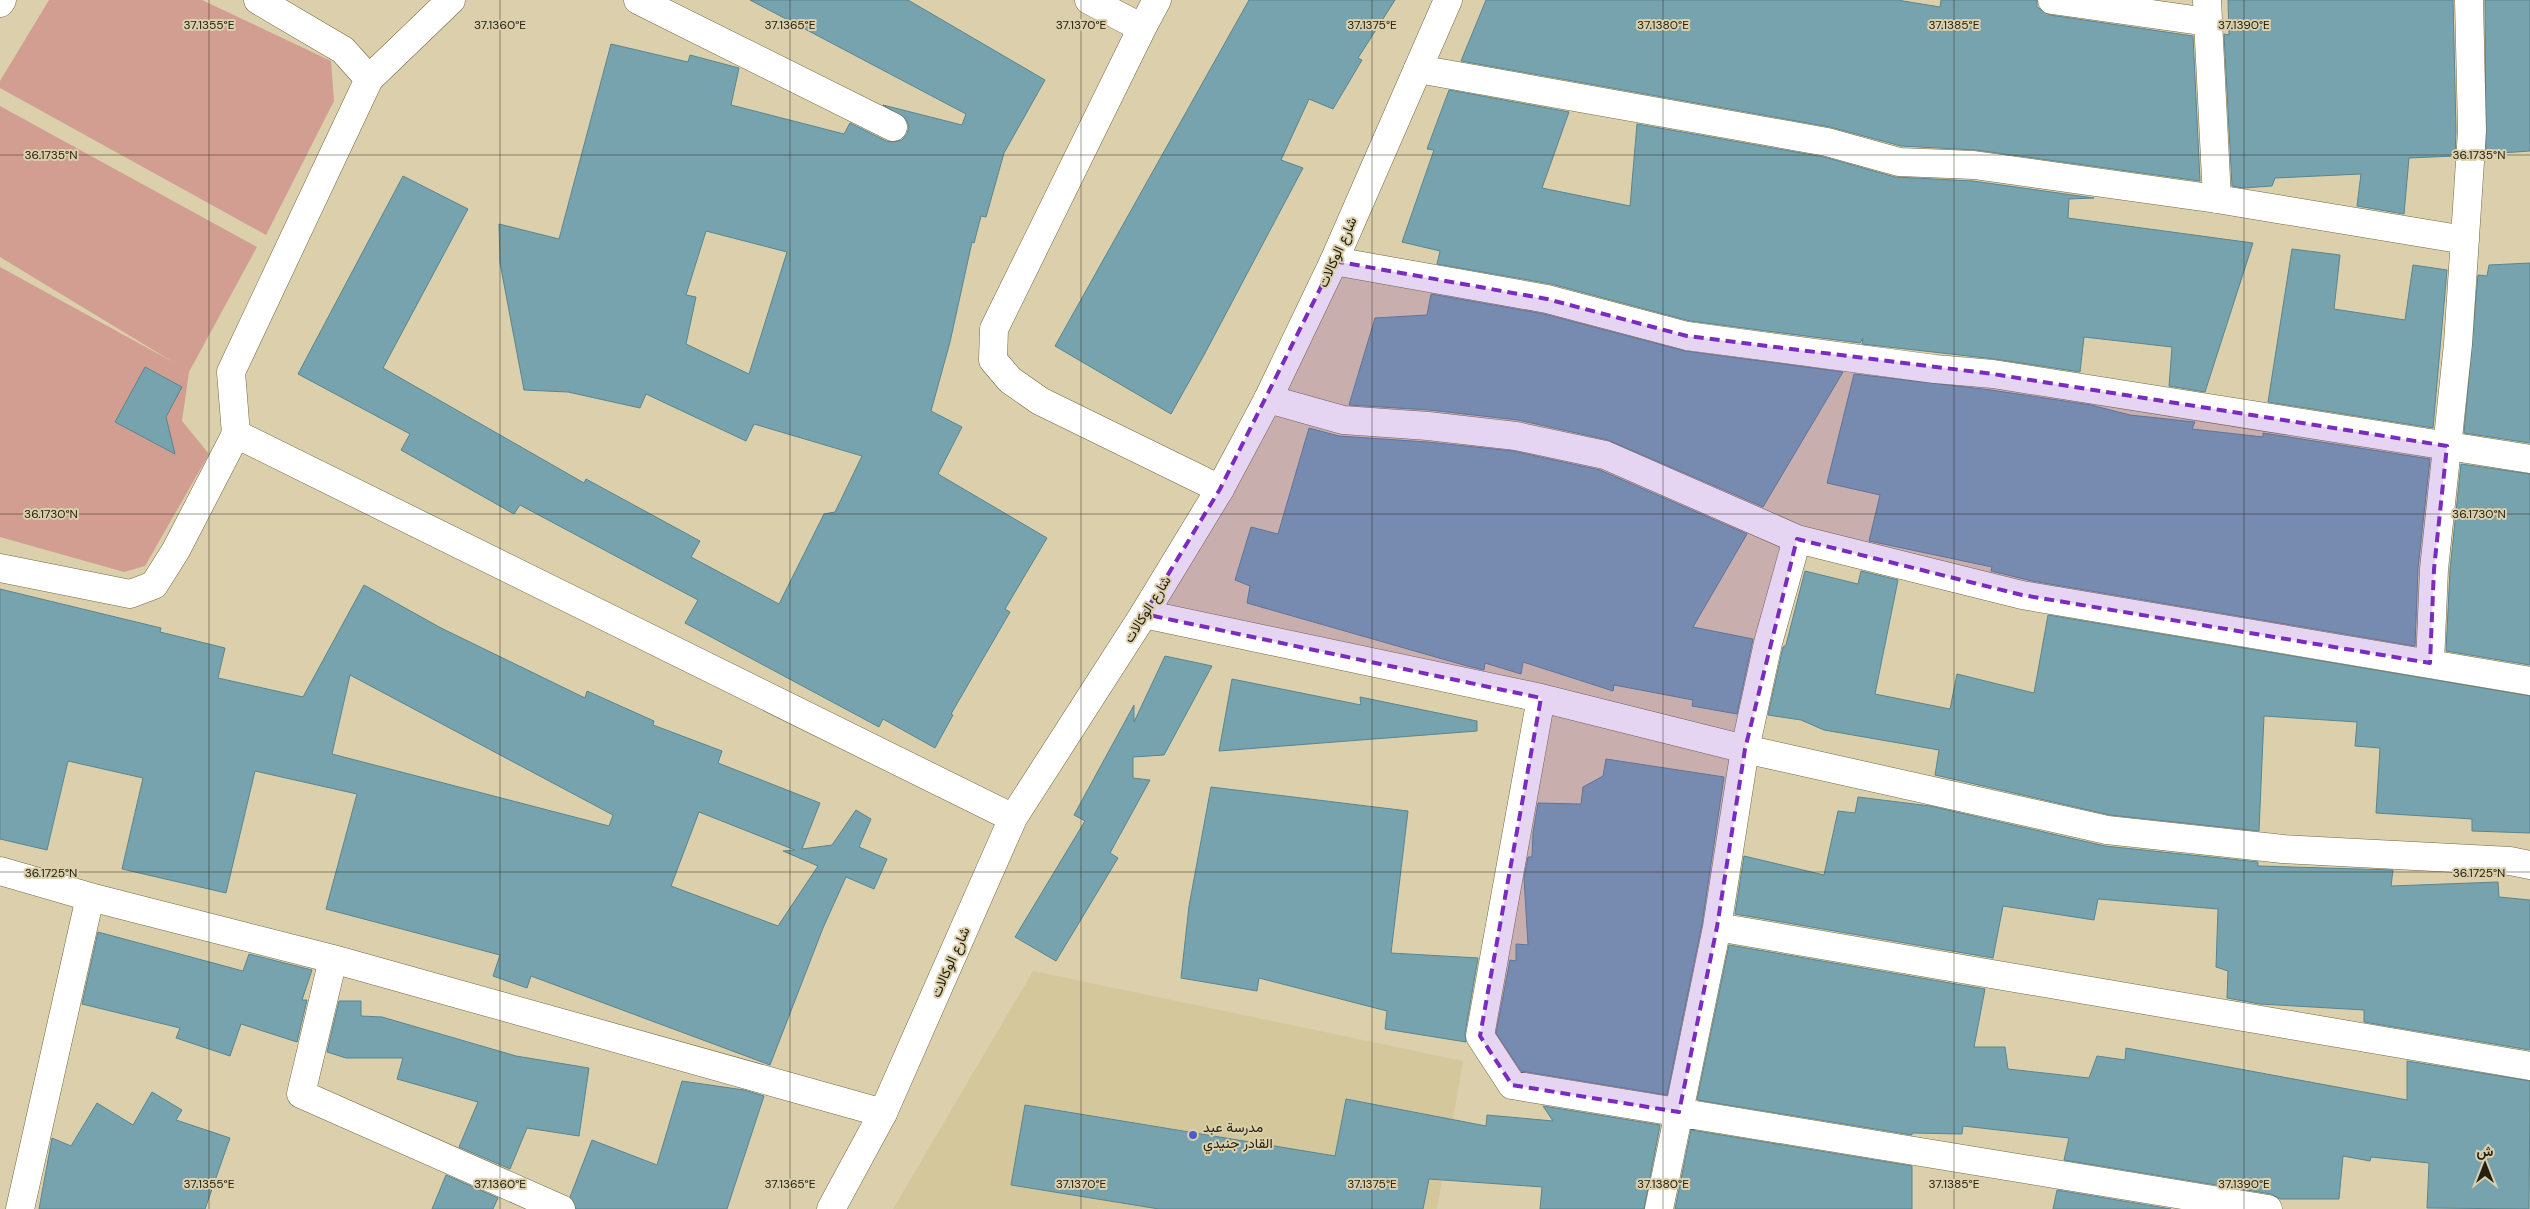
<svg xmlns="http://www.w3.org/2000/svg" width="2530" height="1209" font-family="'DM Sans',Vazirmatn,sans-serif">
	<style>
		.built { fill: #d4c79b }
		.green { fill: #d29e91 }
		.building { fill: #76a3ae; stroke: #598590; fill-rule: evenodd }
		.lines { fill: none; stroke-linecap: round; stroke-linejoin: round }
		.street-casing { stroke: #716846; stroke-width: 29 }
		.secondary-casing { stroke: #716846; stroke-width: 29 }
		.street { stroke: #fff; stroke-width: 28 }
		.secondary { stroke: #fff; stroke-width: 28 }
		.marked { fill: #7b2cbf; fill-opacity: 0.2; stroke: #7b2cbf; stroke-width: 4; stroke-dasharray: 10 6; stroke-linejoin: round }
		.ticks { fill: none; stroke: #242012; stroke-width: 1; stroke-opacity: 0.45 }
		.poi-dot { fill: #4f5ad0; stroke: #dbd0ab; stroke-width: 2 }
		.labels { text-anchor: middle; stroke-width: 4; stroke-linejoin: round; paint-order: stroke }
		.street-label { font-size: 14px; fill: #242012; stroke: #dbd0ab }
		.poi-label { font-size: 14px; fill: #242012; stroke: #dbd0ab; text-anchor: start }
		.ticks-label { font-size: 12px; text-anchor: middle; fill: #242012; stroke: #dbd0ab; stroke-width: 4; stroke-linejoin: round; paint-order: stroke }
	</style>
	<rect width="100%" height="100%" fill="#dbd0ab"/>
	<path class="built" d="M1033,971L1463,1061L1437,1209H893Z"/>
	<path class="green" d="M49,0H202L331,61L334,101L266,235L0,88V81Z
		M0,106L257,247L189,372L182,421L209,454L145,566L124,572L0,537V267L173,362L0,257Z"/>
	<path class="building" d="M750,0H908L1045,80L1004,153L986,217L981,216L974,243L972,242L950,342L931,411L962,427L938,474L1047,538L1005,609L1010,612L951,714L953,715L935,748L883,719L879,727L685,623L698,600L520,505L514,514L401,450L410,434L298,374L403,176L468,209L383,368L584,483L586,479L700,541L691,557L779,604L824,514L835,512L862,456L754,424L746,441L646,394L640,408L568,392L524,390L500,263L499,224L559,239L611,44L688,62L690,55L739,68L731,105L844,134L850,123L886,141L894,142L902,140L907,134L909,127L906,119L883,105L962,125L966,114ZM706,231L787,252L749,374L686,344L696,297L686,295Z
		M1249,0H1395L1358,58L1362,60L1333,109L1309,99L1281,160L1303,168L1204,355L1171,414L1055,346Z
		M1486,0H1897L1940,7L1941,0H2037V7L2050,15L2193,36L2200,181L1976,150L1901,146L1830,127L1461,61Z
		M2228,0H2453L2456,131L2455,156L2409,158L2404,214L2357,206L2361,174L2275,178L2272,186L2243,188L2232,186L2224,34L2229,35Z
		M2485,0H2530V151L2486,154Z
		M1449,90L1569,112L1542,188L1630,206L1637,124L1824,157L1895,177L1973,181L2094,198L2069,199L2068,218L2253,243L2205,392L2169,386L2172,347L2084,337L2080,372L1995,359L1862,344L1863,338L1860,343L1690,321L1551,284L1437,264L1440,251L1402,242L1434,150L1427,149Z
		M2292,249L2340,255L2334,309L2405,320L2413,265L2447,270L2433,428L2268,402Z
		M2530,263V443L2464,433L2478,275L2487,276L2489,265Z
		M1431,294L1544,314L1685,351L1843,372L1763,507L1608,440L1518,420L1429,410L1349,405L1375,318L1427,315Z
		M145,367L182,387L166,417L175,454L115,422Z
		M1854,374L1991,390L2091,405L2130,415L2195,422L2192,429L2263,437V433L2430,459L2418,568L2415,646L2032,581L1991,571L1992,567L1869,541L1880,495L1827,483Z
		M1309,428L1339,436L1427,442L1513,451L1600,470L1747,534L1693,627L1753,639L1737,714L1692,706L1693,700L1614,685L1613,691L1523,662L1521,674L1485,663L1484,670L1467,666L1247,603L1250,586L1235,580L1251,527L1278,534Z
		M2461,464L2530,474V665L2446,651L2450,570Z
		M1805,571L1858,584L1861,571L1898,580L1875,694L1950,709L1957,674L2034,693L2048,615L2530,696V833L2472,831V819L2376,813L2380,748L2355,746L2357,722L2264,716L2259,831L2110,815L1935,775L1939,750L1824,730L1801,720L1768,715L1783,647L1786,645Z
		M364,585L441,628L585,698L587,691L654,721L653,725L722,751L718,763L820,803L802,849L832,845L856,810L871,819L859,847L887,859L874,889L846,877L823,928L770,1065L531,976L527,988L493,976L500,955L326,909L357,794L255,771L226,893L122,869L143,778L68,761L47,850L0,839V589L161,628L160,632L225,648L218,678L303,697ZM350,675L613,815L609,826L332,754ZM699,812L795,850L783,851L818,866L778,926L671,886Z
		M1165,656L1212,666L1164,755L1133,757V778L1150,780L1110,853L1118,858L1056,961L1015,937L1085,821L1074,815L1134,705V722Z
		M1232,679L1361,705L1360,697L1477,721V731L1219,751Z
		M1606,759L1724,777L1702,924L1667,1095L1521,1071L1496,1033L1510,960L1516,961V944L1528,945L1524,878L1528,857H1532L1533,833L1538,803L1581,804L1583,787L1603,776Z
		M1211,787L1408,811L1391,953L1478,958L1465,1033L1466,1042L1385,1029L1387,1011L1259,978L1257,991L1181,978L1189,906Z
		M1858,797L1930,806L2105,846L2258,862V866L2393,870L2391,886L2498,882L2499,897L2530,900V1050L2364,1022V1010L2260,1004L2227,998L2228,971L2216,967L2218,909L2098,899L2094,920L2003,906L1993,958L1735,914L1744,856L1824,875L1838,811L1855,813Z
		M98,932L243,971L249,954L312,970L302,1000H307L297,1042L241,1024L230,1056L176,1038L180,1028L82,1004Z
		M1729,945L1985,989L1974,1047H2005L2008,1069L2089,1078L2097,1056L2125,1060L2126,1048L2407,1100V1061L2530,1081L2529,1209L2427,1208L2429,1163L2371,1157L2370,1161L2343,1156L2339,1199H2280L2271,1194L2064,1160L2069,1138L1963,1126L1962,1134L1912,1133V1135L1697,1100Z
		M339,1001H361V1016L382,1017L516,1056L589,1068L579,1136L527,1128L510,1169L459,1147L478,1102L397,1079L403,1058H346L327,1052Z
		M682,1081L744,1090L764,1096L727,1209H576L570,1197L592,1140L657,1165Z
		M152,1092L182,1110L176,1120L230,1138L205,1209H39L52,1138L71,1146L97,1103L133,1125Z
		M1346,1099L1486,1126L1487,1115L1553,1121L1543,1106L1660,1125L1644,1209H1540L1542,1187L1429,1179L1423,1209H1159L1011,1185L1025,1105L1335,1156Z
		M1691,1130L1912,1166V1209H1675Z
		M446,1175L498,1198L493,1209H432Z
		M2057,1190L2171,1209H2053Z"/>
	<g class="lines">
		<g class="street-casing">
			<path id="street" d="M638,0L893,127
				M1089,0L1142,28L994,329L993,360L1010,380L1040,401L1220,489
				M2052,0L2208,22
				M2207,0L2217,199
				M1142,28L1157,0
				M1418,69L1827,142L1899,162L1974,165L2217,199L2465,240
				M369,79L451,0
				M1334,261L1547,299L1687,336L1935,369L1993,374L2530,459
				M1268,399L1343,420L1428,426L1516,436L1605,455L1797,539L2022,595L2530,681
				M0,568L130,594L154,585L176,550L236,434
				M1144,614L1541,698L1745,749L2107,830L2283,849L2510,861L2530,865
				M2430,663L2434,569L2458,344L2472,131L2469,0
				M1541,698L1480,1036L1512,1085L2268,1209
				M0,871L90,897L333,959L883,1113
				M1717,927L2530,1066
				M333,959L301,1094L561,1209
				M20,1209L90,897
				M1659,1209L1717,927L1745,749L1768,643L1797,539"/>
		</g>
		<g class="secondary-casing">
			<path id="secondary" d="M258,0L343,50L369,79L231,372L236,434L1013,818
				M0,3L2,0
				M831,1209L883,1113L1013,818L1144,614L1220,489L1268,399L1334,261L1448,0"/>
		</g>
		<use href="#street" class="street"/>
		<use href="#secondary" class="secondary"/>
	</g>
	<path class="marked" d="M1334,261L1547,299L1687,336L1993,374L2447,446L2434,569L2430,663L2022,595L1797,539L1745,749L1717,927L1679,1112L1512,1085L1480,1036L1541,698L1144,614L1220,489Z"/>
	<path class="ticks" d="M209,0V1209M500,0V1209M790,0V1209M1081,0V1209M1372,0V1209M1663,0V1209M1954,0V1209M2244,0V1209M0,155H2530M0,514H2530M0,872H2530"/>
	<circle class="poi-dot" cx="1193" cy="1135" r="5"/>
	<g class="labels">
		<g class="street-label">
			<text transform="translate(1337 252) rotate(-66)" y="5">شارع الوكالات</text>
			<text transform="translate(1147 609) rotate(-58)" y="5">شارع الوكالات</text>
			<text transform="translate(950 962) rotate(-66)" y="5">شارع الوكالات</text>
		</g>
		<g class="poi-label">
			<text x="1203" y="1132">مدرسة عبد<tspan x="1203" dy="16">القادر جنيدي</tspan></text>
		</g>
	</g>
	<g class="ticks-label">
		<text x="209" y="29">37.1355°E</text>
		<text x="500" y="29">37.1360°E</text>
		<text x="790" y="29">37.1365°E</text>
		<text x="1081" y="29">37.1370°E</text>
		<text x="1372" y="29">37.1375°E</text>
		<text x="1663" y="29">37.1380°E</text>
		<text x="1954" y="29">37.1385°E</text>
		<text x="2244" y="29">37.1390°E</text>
		<text x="51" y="159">36.1735°N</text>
		<text x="2479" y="159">36.1735°N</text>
		<text x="51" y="518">36.1730°N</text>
		<text x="2479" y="518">36.1730°N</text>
		<text x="51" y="877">36.1725°N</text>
		<text x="2479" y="877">36.1725°N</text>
		<text x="209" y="1188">37.1355°E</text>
		<text x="500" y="1188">37.1360°E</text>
		<text x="790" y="1188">37.1365°E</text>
		<text x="1081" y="1188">37.1370°E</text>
		<text x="1372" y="1188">37.1375°E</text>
		<text x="1663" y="1188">37.1380°E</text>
		<text x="1954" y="1188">37.1385°E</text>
		<text x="2244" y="1188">37.1390°E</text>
	</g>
	<g transform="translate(2485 1164)" stroke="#dbd0ab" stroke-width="4" paint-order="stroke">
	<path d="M0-4L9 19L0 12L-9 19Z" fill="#242012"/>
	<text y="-8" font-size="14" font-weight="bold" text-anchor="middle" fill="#242012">ش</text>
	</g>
</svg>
